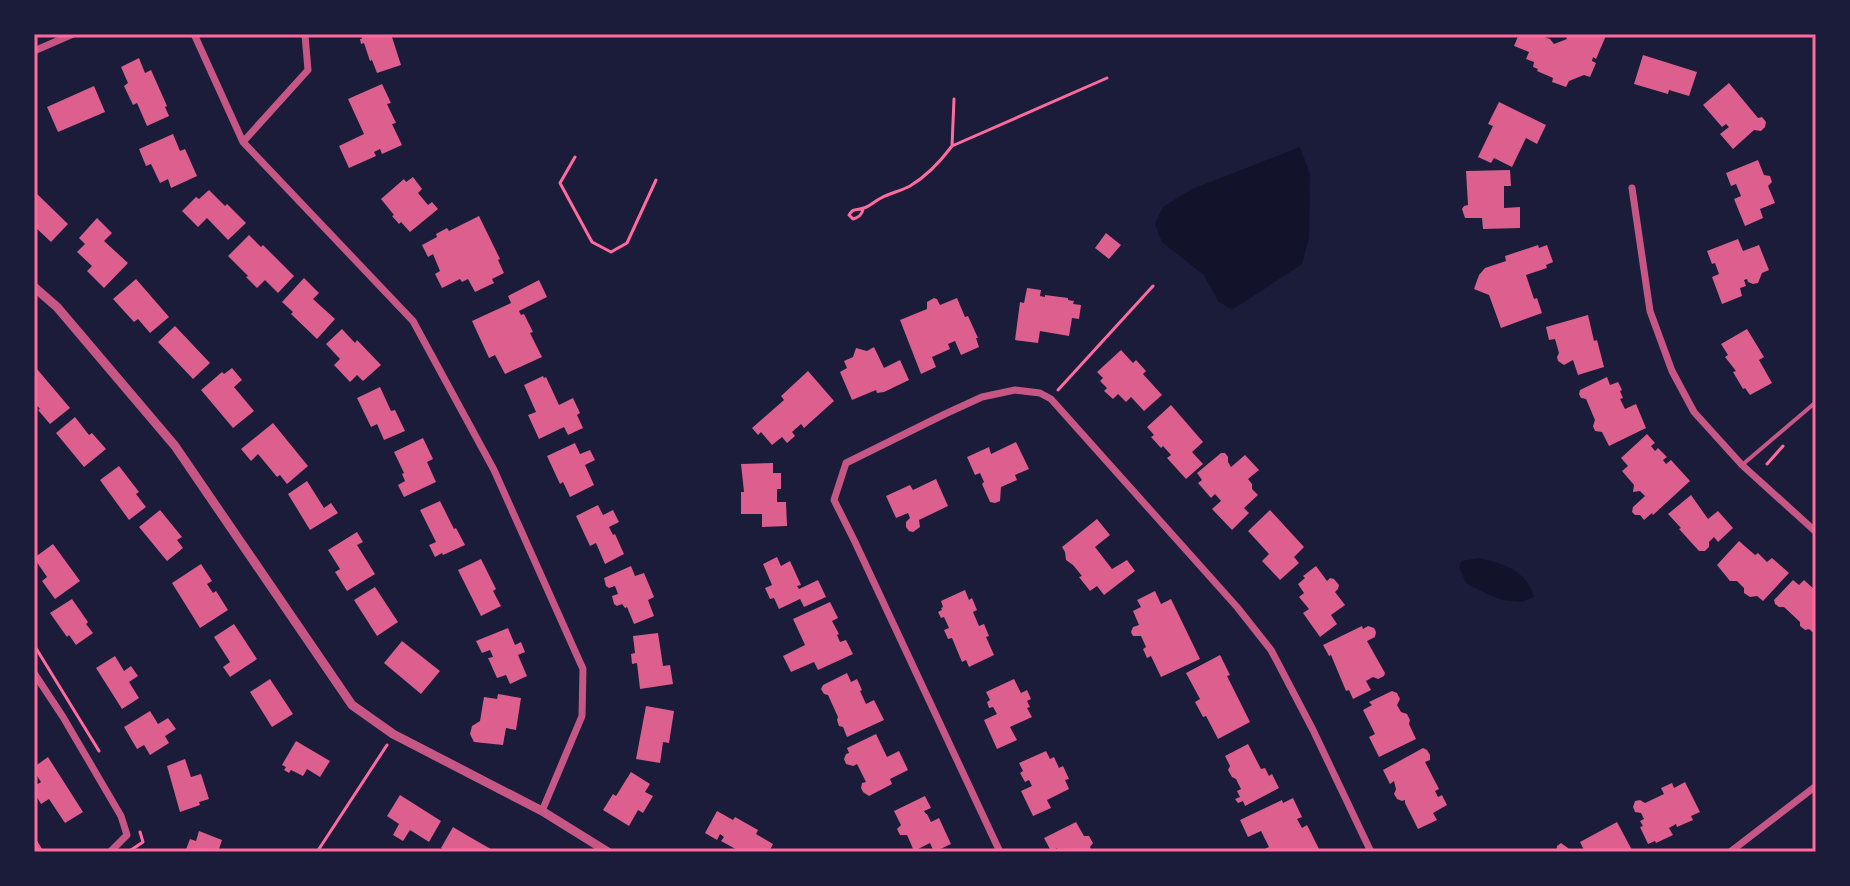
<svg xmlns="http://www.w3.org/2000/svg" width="1850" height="886" font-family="'Open Sans',sans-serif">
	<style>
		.water { fill: #12122b }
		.building { fill: #dd5f8e }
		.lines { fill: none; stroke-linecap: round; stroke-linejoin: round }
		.path { stroke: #ff6b9d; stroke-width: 3 }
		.service { stroke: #c65784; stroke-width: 4 }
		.minor { stroke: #c65784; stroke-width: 7 }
		.tertiary { stroke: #c65784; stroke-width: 9 }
		.neatline { fill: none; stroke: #ff6b9d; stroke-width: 3 }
	</style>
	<rect width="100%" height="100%" fill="#1b1b3a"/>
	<path class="water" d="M1300,147L1310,174L1309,238L1302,264L1232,310L1218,301L1204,275L1162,242L1155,224L1163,207L1192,189Z
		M1479,558C1504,564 1526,570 1534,597L1522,602L1503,600L1487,594L1466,583L1459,567L1462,561Z"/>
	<path class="building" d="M361,34H391L401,65L377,73L372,60L370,61L364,43L361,44L360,39H362Z
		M1519,34H1530L1536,36L1539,35L1550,39L1554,44L1567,39L1565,34H1604L1605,38L1596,59L1593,57L1592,61L1596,63L1590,77L1584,75L1569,81L1566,87L1552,82L1553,78L1537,71L1538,69L1533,67L1534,62L1526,59L1529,52L1514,46Z
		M1643,55L1697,72L1689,96L1669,90L1668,94L1634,84Z
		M139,58L145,73L151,70L167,106L165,107L169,116L147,126L137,103L133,105L124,86L128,83L121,67Z
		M1729,83L1758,118L1762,117L1766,122L1765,127L1761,131L1754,130L1733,149L1720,134L1729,127L1726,124L1722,127L1703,105Z
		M382,84L391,103L387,104L396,123L392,124L402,145L382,154L380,149L374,152L376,156L349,168L339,146L364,134L348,99Z
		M94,86L105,112L58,132L47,107Z
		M1499,102L1546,125L1537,144L1526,138L1512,167L1494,158L1491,163L1478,157L1493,126L1488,124Z
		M173,134L180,151L185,149L197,176L171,188L168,179L160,183L151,164L146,166L139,149Z
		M1758,160L1764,175L1770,176L1772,182L1768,186L1775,203L1760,209L1763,218L1745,226L1734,199L1741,196L1736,184L1731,186L1726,173Z
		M1510,170L1511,186H1504V208L1520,207V228L1483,229L1482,218H1465L1462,209L1464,206L1468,205L1466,171Z
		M413,177L422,189L418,193L428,205L432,202L438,209L410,232L401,222L399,224L392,216L394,215L381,199L404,179L406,182Z
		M209,190L225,206L227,204L246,223L228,240L207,218L198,227L182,211L196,197L199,199Z
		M34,191L68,224L51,242L34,226Z
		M479,216L500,259L498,260L504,273L492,279L494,283L475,292L468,279L462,282L460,279L442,288L435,274L440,271L433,254L428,257L422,245L437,237L436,234L447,228L449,231Z
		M97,218L112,233L104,241L128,263L104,288L87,271L92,266L77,252L85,244L79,238Z
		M1106,233L1121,245L1109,259L1095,248Z
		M249,235L261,247L263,245L294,276L278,293L265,280L257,288L246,277L248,276L228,256Z
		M1738,239L1743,251L1759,245L1769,270L1762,273L1758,283L1753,284L1748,282L1747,279L1744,280L1746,286L1740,288L1742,296L1722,304L1712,277L1719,274L1715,263L1712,264L1707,251Z
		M1538,245L1539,248L1547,245L1553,262L1546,265L1547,268L1526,275L1534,299L1537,298L1542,313L1501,328L1489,295L1474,289L1479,275L1485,268L1506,261L1505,256Z
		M304,278L319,293L313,299L335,319L317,339L291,314L293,312L282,302Z
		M136,279L169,317L150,333L138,319L134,322L113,299Z
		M539,280L547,297L519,311L521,315L524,314L533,332L530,333L542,357L505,374L495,355L489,358L472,321L511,303L508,296Z
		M1027,288L1041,290L1040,296L1045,297V295L1068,298V300L1074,301L1073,304L1081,305L1079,319L1072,318L1069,336L1040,331L1038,343L1015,340L1020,302L1024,303Z
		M934,298L937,299L940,305L957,298L965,317L968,316L978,338H976L979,347L961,355L955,341L948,344L950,349L932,357L936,367L921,374L900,320L927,309V302Z
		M1588,315L1594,341L1597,340L1604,367L1578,375L1573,360L1564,365L1558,361L1557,357L1559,353L1555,339L1549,340L1546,327Z
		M175,326L210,363L193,379L158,342Z
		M342,329L355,343L357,340L381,365L363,381L357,375L350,382L334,365L340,359L326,344Z
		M1747,329L1764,357L1759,360L1772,383L1750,395L1745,388L1743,389L1733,372L1736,371L1725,357L1728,355L1721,344Z
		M874,347L884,368L900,360L909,380L884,392L877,393L876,390L852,400L840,372L847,368L844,361L853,357L856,348L867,351Z
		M1121,350L1133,363L1136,360L1146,371L1143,374L1162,395L1144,411L1131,397L1126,402L1118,394L1113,399L1104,391L1107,388L1100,381L1103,378L1097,372Z
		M232,368L242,380L234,387L254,411L233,428L201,390L222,372L224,374Z
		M37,369L70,408L50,424L38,410L40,409L34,402V371Z
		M808,371L834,401L804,428L801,424L792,432L795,436L787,443L782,437L772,445L761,432L758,435L752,428L784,400L781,396Z
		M543,376L544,378L546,377L559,405L573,398L580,413L577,415L583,428L568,435L564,427L539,439L528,415L536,412L524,385Z
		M1607,377L1610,385L1618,382L1622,390L1620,391L1623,398L1620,399L1625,409L1636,404L1646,428L1609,446L1602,432L1595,431L1593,426L1595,420L1586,399L1581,398L1579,394L1580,390Z
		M380,387L391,411L395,410L405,431L384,440L377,424L371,427L357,398Z
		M1171,405L1203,442L1192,452L1203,464L1186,479L1167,458L1171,455L1163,446L1161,448L1151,437L1154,435L1147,427Z
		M75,417L89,435L92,433L106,449L84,467L56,433Z
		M273,423L308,466L287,484L280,475L277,477L258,454L251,461L241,449Z
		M1647,434L1655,443L1651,446L1655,451L1658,448L1667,457L1663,460L1666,464L1671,460L1690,481L1653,515L1652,513L1644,520L1640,515H1635L1632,512L1633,507L1645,496L1640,491L1633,492L1634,485L1622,471L1628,466L1621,458Z
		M423,438L433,459L427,462L436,482L404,497L398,485L405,481L402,474L404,473L394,452Z
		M1016,442L1029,469L1015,475L1017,480L1001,487L1000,501L995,503L990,502L982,484L984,482L980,473L975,475L967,457L989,447L991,454Z
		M575,443L580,454L590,450L595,460L585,465L594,485L570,497L563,482L560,484L547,456Z
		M1221,453H1225L1228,457V462L1231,467L1245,455L1259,470L1248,479L1252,484V489L1258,495L1244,508L1249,513L1232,530L1212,509L1221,501L1215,494L1211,498L1198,483L1202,480L1197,473Z
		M773,463V473H781V489H777V502H786L787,526L762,527V514H741V492H744L741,464Z
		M119,466L139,492L136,494L146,507L129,520L100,480Z
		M936,479L948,506L919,520L920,527L913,532L909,531L906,527V522L910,518L908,513L896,518L886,496L910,485L913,490Z
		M307,481L324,508L331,503L338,513L310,530L288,494Z
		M1691,495L1708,519L1718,511L1733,528L1718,542L1714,537L1709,542V547L1705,551H1699L1679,529L1681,528L1668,514Z
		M440,501L454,529L456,528L465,545L443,555L442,553L435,557L429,545L436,542L420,510Z
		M598,505L603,515L613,510L619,522L609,527L613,535L615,534L624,554L605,564L596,543L590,546L576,516Z
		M160,510L182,537L177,540L183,548L167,561L139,527Z
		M1270,510L1304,547L1294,557L1299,563L1280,580L1262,561L1269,554L1248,531Z
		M1097,519L1110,535L1095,547L1112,569L1127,560L1135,571L1104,595L1097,586L1090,591L1079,577L1082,576L1073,565L1066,560L1065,552L1062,547Z
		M357,532L363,542L357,545L375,574L347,591L335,572L340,569L328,550Z
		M1739,541L1755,555L1758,553L1767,562L1772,558L1789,573L1763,601L1757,596L1750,597L1744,593V588L1737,581H1730L1717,565Z
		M53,544L80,581L55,599L42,581L47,577L34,558Z
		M777,557L781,566L790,561L801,585L797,586L799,589L818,580L826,597L804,607L800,599L779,609L774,598L770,599L765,588L772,585L763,564Z
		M481,559L496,589L493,591L501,606L481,616L458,570Z
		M201,564L212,581L207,584L213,593L216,591L228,610L200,628L172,583Z
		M631,566L635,576L644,573L654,597L648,600L654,616L634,624L627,607L625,608L622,604L617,606L614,604L612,596L618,594L615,586L609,588L606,586L604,578Z
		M1316,566L1327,581L1330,578L1334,579L1339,585L1338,589L1335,592L1345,605L1331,615L1337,624L1320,637L1303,613L1309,609L1299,597L1304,593L1298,584L1305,578L1303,576Z
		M1793,580L1799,585L1804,580L1816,591V635L1809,629L1805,630L1800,626V622L1784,607H1779L1775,604L1774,600Z
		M375,587L398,622L377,636L354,600Z
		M965,590L969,600L972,598L977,610L973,612L979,626L984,624L989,636L986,637L994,655L969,667L966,660L962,662L952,638L948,639L944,630L949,628L944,617L941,618L938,612L942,610L941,608L943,607L941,601Z
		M1155,591L1161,604L1171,599L1200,659L1161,677L1151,656L1147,658L1143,649L1146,647L1141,636H1133L1131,632L1133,627L1139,625L1133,611L1141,607L1137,600Z
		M72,599L88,622L86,624L93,633L76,645L69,635L67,637L50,613Z
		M830,602L838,618L832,621L839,634L837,635L840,642L846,640L853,654L818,670L814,662L791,672L783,656L805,645L793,619Z
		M234,624L257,659L230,677L223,667L230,662L214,637Z
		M1362,626L1363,629L1368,626L1374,628L1376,632L1375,637L1367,641L1385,673L1384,676L1378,679L1373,677L1366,681L1371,690L1353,699L1349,690L1346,691L1331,655L1329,656L1323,645Z
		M508,628L515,645L521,642L525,652L518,655L527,676L510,684L506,675L497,678L488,658L493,657L490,650L482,653L476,641Z
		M658,633L663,666L670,665L673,684L640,689L637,663L632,664L631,654L635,653L633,636Z
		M402,641L440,671L421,694L384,663Z
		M1220,655L1230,675L1227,676L1250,722L1218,739L1206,716L1203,717L1195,702L1200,699L1186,673Z
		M115,656L124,671L131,666L138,676L129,682L139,698L122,709L96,668Z
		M847,673L851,682L857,679L862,690L860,691L866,704L874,700L884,720L847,737L843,727L839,726L837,720L838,717L828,695L824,694L821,689L823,685Z
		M270,679L293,714L272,727L250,692Z
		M1014,679L1021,693L1027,690L1031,699L1027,701L1030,707L1027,708L1032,717L1010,727L1017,740L997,749L984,720L997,714L993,707L989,708L987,702L990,700L986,692Z
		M1392,691L1397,693L1400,699L1397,705L1401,712L1407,714L1410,720L1409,724L1416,739L1379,757L1369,737L1375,734L1363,710L1372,705L1369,702Z
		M498,694L521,698L516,730L506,728L503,745L474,742L470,734L472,726L480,721L484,697L497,699Z
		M646,706L674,711L669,743L663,742L660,763L636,759Z
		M150,711L158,724L168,718L176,729L165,736L169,743L150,755L144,745L137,749L124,727Z
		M876,734L887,757L899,751L908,770L890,779L892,784L869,796L863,792L861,788L862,783L866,782L857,764L853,766L846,764L844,759L846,754L849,753L847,748Z
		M296,741L330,761L320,777L307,769L303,776L291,770L289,773L284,770L286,767L282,765Z
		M1248,744L1261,769L1265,768L1269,776L1272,774L1279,788L1245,806L1243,801L1238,803L1235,799L1240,797L1237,791L1241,789L1236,779L1232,777L1228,770L1230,766L1225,756Z
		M1423,748L1427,750L1430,755V760L1425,762L1439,789L1435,791L1438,797L1442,795L1447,805L1433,813L1437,820L1418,829L1405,803V800L1402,801L1397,799L1394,794L1396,789L1394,781L1390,784L1383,770Z
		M1046,751L1050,759L1054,757L1059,768L1063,766L1069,779L1065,780L1069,789L1047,800L1051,808L1033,816L1021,791L1032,786L1029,780L1025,782L1020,773L1023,771L1019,763Z
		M48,757L83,812L65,823L49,799L41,804L34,792V786L41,782L34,771V767Z
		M185,759L191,777L201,774L209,799L199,802L200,805L180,812L167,766Z
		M631,772L650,784L645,792L653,796L643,813L638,810L629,826L603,810L613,794L616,796Z
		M1685,782L1700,812L1691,816L1693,820L1677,827L1676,824L1669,828L1673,835L1656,843L1655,841L1648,844L1640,827L1643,826L1640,821L1644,819L1641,813L1635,812L1633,807L1635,801L1640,800L1645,803L1664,794L1661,788L1672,783L1674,788Z
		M400,795L441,821L429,842L410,830L403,841L393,835L399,824L387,816Z
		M925,796L931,808L924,811L926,814H927L931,822L939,818L951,844L934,852L930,843L914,851L907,835H900L897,829L901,825L894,811Z
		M1293,798L1302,817L1297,819L1302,828L1307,825L1320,851L1258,852L1269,847L1261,831L1248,837L1240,820L1282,800L1283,803Z
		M717,811L733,820L735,817L758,830L756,834L773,844L769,852H741L721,841L724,837L720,834L717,840L705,833Z
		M1076,822L1084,836H1089L1093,843L1090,847L1092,852H1059L1057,848L1051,851L1044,838Z
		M1617,822L1633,852H1585L1580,842Z
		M453,827L468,836L496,852H448L441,848Z
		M199,831L222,840L218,852H185L190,839L196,841Z
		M34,836L44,852H34Z
		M1561,843L1568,848L1570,852H1556L1557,846Z"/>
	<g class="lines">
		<path class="path" d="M954,99L952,146L1107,78
			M575,157L560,183L592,242L611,252L627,243L656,180
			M863,209C862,215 859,217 853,219L849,215C854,207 856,211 864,208C870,206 875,201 881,198C890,193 901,191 910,186C927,176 940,162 952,146
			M1058,390L1153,286
			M1767,464L1783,446
			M34,645L99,751
			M131,850L143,842L140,832
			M317,852L387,745"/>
		<path class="service" d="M1742,465L1816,402"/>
		<path class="minor" d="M194,34L243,142
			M302,34L305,35L308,70L243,142L413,321L494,470L583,669L582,716L542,811
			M34,51L73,34
			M1632,188L1650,311L1672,371L1694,412L1742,465L1816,532
			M34,673L63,717L121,816L127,835L110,852
			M1000,852L855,542L834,500L846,463L945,414L982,397L1015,390L1040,393L1051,399L1237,607L1271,650L1313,730L1371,852
			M1730,852L1816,786"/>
		<path class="tertiary" d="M34,287L57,307L175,446L352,705L393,734L542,811L608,852"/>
	</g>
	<rect width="1850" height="886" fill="none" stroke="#1b1b3a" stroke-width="72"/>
	<rect x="36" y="36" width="1778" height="814" class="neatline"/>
</svg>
